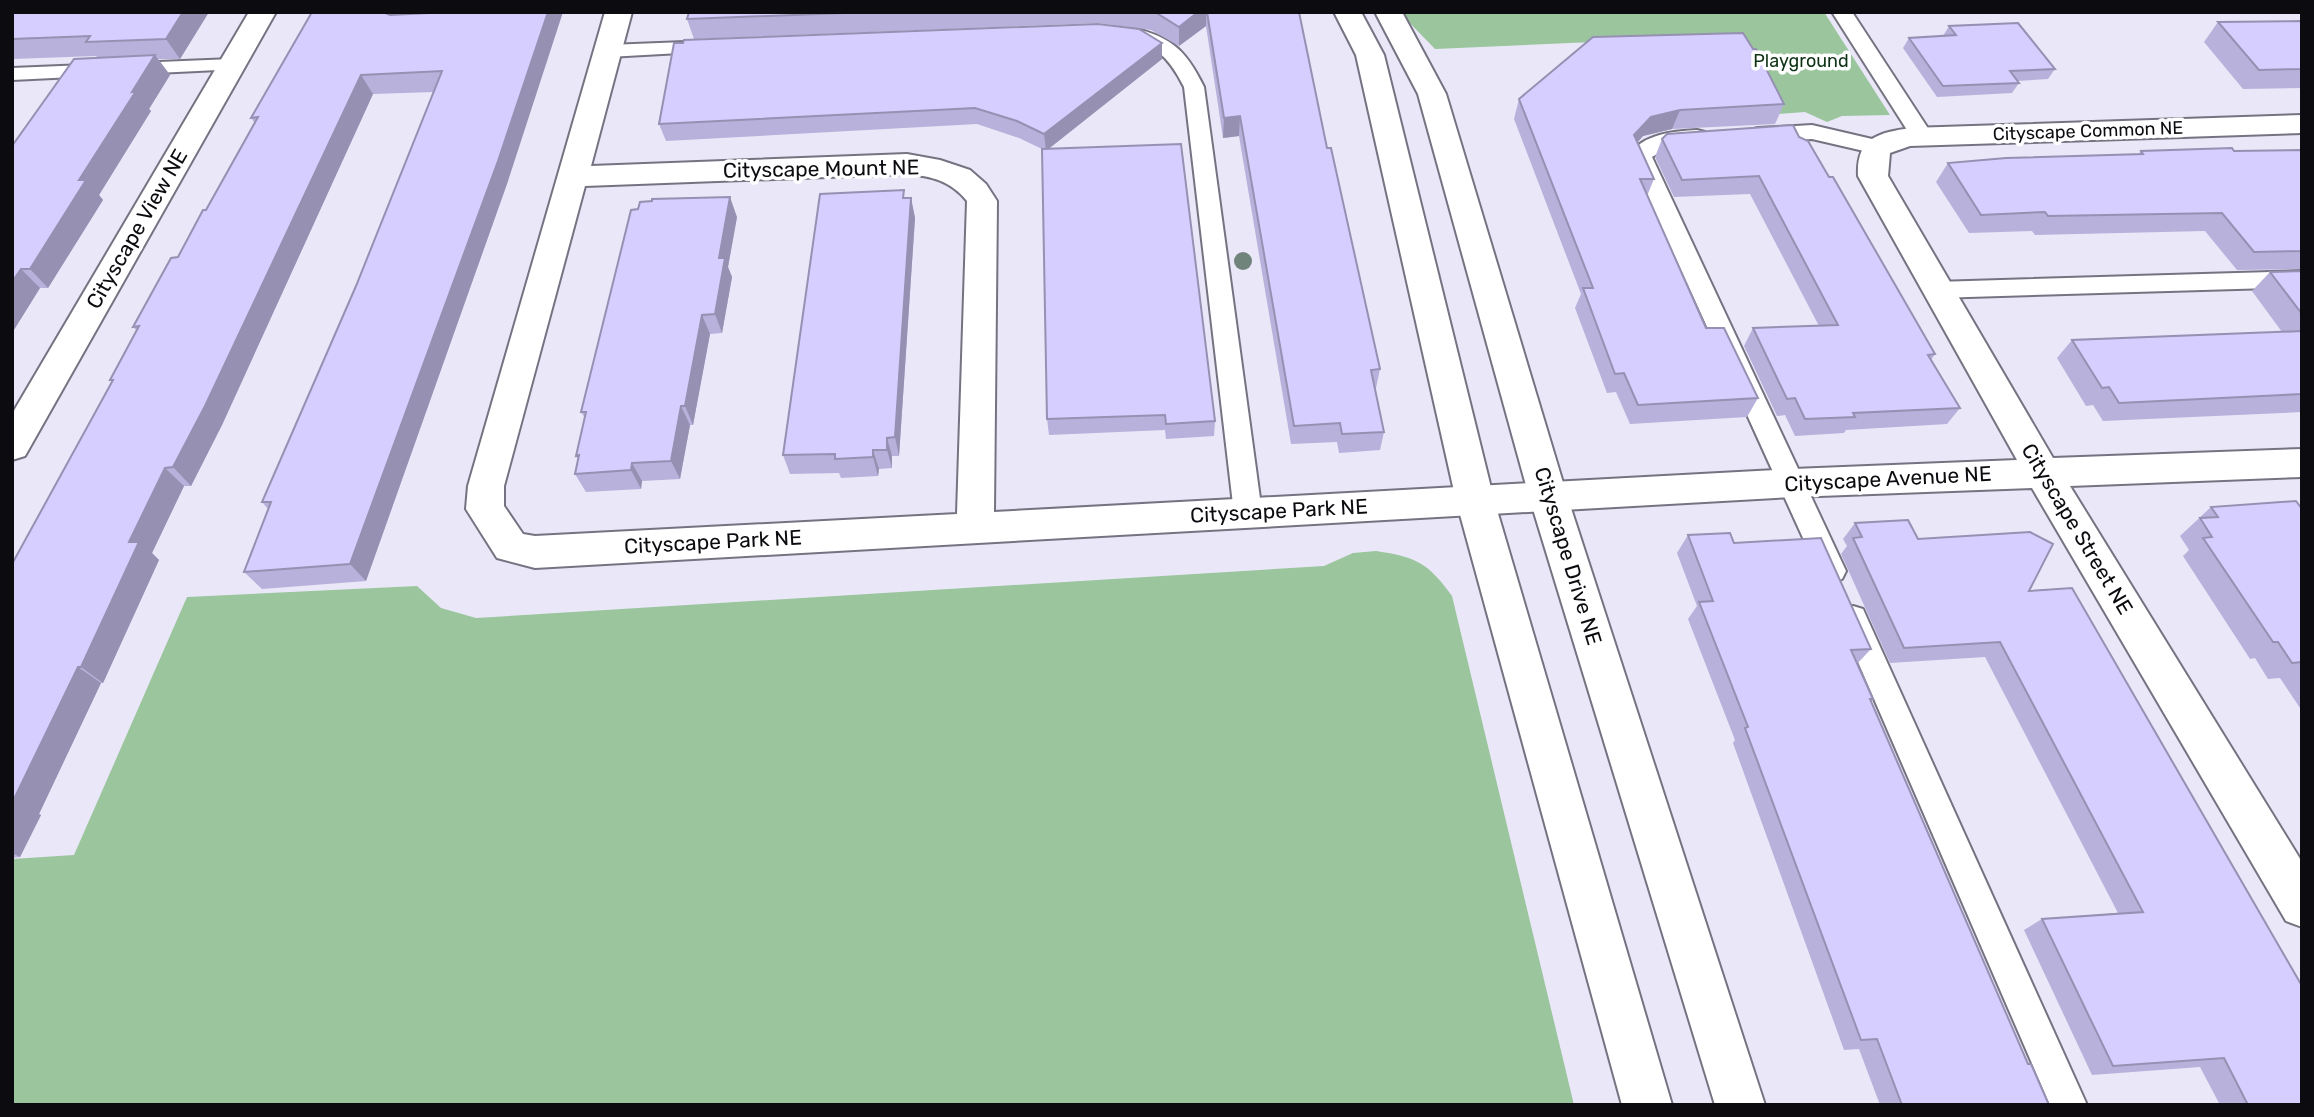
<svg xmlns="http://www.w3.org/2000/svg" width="2314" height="1117" font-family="Rubik,sans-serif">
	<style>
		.green { fill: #9ac59d }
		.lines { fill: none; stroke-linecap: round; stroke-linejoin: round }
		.service-casing { stroke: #757381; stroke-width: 4 }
		.minor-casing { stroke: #757381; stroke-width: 4 }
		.tertiary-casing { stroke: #757381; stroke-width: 4 }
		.service { fill: #fff; fill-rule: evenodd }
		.minor { fill: #fff; fill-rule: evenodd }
		.tertiary { fill: #fff; fill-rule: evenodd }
		.tree { fill: #71847b }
		.wall { fill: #b8b1db }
		.shaded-wall { fill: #9690b2 }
		.building { fill: #d6ceff; stroke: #9690b2; stroke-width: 2 }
		.labels { text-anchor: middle; stroke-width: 7; stroke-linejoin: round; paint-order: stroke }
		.far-park-label { font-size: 18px; fill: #0e3314; stroke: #fff }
		.far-street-label { font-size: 18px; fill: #0c0b10; stroke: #fff }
		.street-label { font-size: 21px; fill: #0c0b10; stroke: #fff }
	</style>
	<rect width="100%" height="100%" fill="#eae7f8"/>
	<path class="green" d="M1404,12H1824L1890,115L1842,116L1827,122L1805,112L1778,114L1731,36L1435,49L1405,18Z
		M1376,551C1417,557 1428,563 1452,596L1574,1105H12V859L74,855L187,597L417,586L441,608L476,618L1324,566L1353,553Z"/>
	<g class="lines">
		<g class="service-casing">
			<path id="service" d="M1832,12H1852L1933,136L1930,141H1914Z
				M1125,26C1169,36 1184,46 1204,87L1262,513L1258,521L1248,524L1238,521L1234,513L1184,87C1167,53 1154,45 1118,36L1115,32L1118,28Z
				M710,41L717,43L720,47L717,51L608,57L601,55L598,51L601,47L608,45Z
				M232,59L239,61L242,65L239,69L12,80V68Z
				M1812,125L1885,142L1888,147L1885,152L1877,154L1812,139L1758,142L1750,140L1747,135L1750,130L1758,128Z
				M1697,130L1705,132L1708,137L1705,142L1670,146L1652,157L1846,571L1842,579L1832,583L1822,579L1818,571L1629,155C1643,134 1674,131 1697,130Z
				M2302,271V287L1936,298L1928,296L1924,290L1928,284L1936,282Z
				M1853,606L1863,609L1867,618L2087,1105H2050L1839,618L1843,609Z"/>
		</g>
		<g class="minor-casing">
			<path id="minor" d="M249,12H276L25,456L12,460V414Z
				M605,12H632L591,166L907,154L940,160L970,170L986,184L997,201L994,512L1793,469L2017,460L1858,176C1856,138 1878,133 1910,128L2302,115V133L1910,146L1890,153L1888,176L2053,458L2302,449V477L2070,486L2302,862V927L2286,921L2032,488L1793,497L535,568L497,558L466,509L468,486ZM907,174C931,176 951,181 967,201L957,514L535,536L523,534L504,506V486L585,186Z"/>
		</g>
		<g class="tertiary-casing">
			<path id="tertiary" d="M1334,12H1361L1384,55L1494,500L1672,1105H1622L1456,500L1356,55Z
				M1375,12H1402L1446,94L1567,496L1765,1105H1715L1529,496L1418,94Z"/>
		</g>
		<use href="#service" class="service"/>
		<use href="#minor" class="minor"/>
		<use href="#tertiary" class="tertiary"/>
	</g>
	<circle class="tree" cx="1243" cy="261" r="9"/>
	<path class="wall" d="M12,12H209L180,59H158L170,75L149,109L151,111L99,195L103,200L48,288H40L12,333V146L98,58L96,56L12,59Z
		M406,12L405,14L449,12L508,181L366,581L262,589L244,572L268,509L262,502L356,286L434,92L373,94L222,425L191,486H184L152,553L159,560L103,683H101L39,814L41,815L20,857L12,858V564L112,381L110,380L137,331L133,327L178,257L255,123L251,118Z
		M689,12H1299L1327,148L1380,369L1376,388H1375L1384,432L1380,450L1339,453L1337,442L1291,444L1239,136L1223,138L1206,26L1179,46L1151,30L1099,23L694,39L687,19Z
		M2302,21V88L2243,89L2204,42L2218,22Z
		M1949,26L2055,69L2048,79L2017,81L2019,83L2012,93L1937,97L1903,48L1909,38L1943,36Z
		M1753,49L1784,104L1775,124L1672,129L1643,136L1637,143L1654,179L1647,196L1706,328L1758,398L1747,417L1630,424L1616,392L1607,393L1575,308L1581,294L1514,119L1519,99Z
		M1162,59L1049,148L1215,421L1214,436L1166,439L1165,430L1049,435L1047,419L1042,149L1019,138L977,124L666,141L659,124Z
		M1799,137L1829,177L1935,354L1931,360L1960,408L1947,424L1846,430L1844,433L1795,436L1785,415L1777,416L1744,346L1753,328L1819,326L1750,194L1674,197L1655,157L1662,139Z
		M2302,150V269L2237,270L2205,231L2035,235L2032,231L1969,233L1936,182L1948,163L2138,154L2141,151H2234Z
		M905,198H911L915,218L899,456H892V468L879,469L878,476L841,478L839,473L790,474L783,455Z
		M638,209L737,217L728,267L732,277L722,333L710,334L693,425H690L680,479L642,481L641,489L586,492L575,474L578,460L576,456L585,418L581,412Z
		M2302,271V412L2103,421L2093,405L2086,406L2057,358L2072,340L2282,332L2252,291L2270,272Z
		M2211,507L2302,509V711L2280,678L2268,679L2255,658L2250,659L2183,556L2189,550L2180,536Z
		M1855,523L1918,539L2029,591L2302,1105H2220L2200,1067L2092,1075L2024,930L2042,919L2118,913L1985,657L1890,663L1841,554L1847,546L1843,539Z
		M1688,535L1734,543L1871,649L1857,664L1873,699L1871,701L2028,1064L2049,1105H1880L1859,1049L1844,1050L1733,743L1735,740L1688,619L1697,606L1677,553Z"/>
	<path class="shaded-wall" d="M183,12H209L180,59L166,39Z
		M386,12H406L396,33L385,13Z
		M548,12H563L508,181L366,581L350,564Z
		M1198,12H1206V26L1179,46V27Z
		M1162,43V59L1046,151L1044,134Z
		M155,55L170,75L149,109L151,111L99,195L103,200L48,288L30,269L79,180L132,92Z
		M361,75L373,94L222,425L191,486L173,467Z
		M1680,110L1672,129L1643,136L1626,155L1634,135L1651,117Z
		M1240,116L1239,136L1223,138L1224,118Z
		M730,197L737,217L728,267L732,277L722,333L715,314L719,258Z
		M911,198L915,218L899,456L895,437Z
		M21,269L40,288L12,333V282Z
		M702,315L710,334L693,425L685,406Z
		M681,406L690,425L680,479L671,461Z
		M887,438L892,456V468L887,450Z
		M873,450L879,469L878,476L873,457Z
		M632,463L642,481L641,489L631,470Z
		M165,468L184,486L152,553L159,560L103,683L81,667L129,542Z
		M78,667L101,683L39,814L41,815L20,857L12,853L13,801Z"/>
	<path class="building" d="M12,12H183L166,39L86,42L90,36L12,39Z
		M312,12H386L385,13L390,15L449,12H548L498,161L350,564L244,572L271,502H262L356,286L442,71L361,75L205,406L173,467L165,468L129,542H139L81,667H78L13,801L16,800L12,807V564L113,380H110L139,326L133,327L171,258L178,257L203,210H206L258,117L251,118Z
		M689,12H870L687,19Z
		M1155,12H1198L1179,27Z
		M1207,12H1299L1327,148H1331L1380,369L1371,370L1384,432L1342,434L1340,423L1294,426L1240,116L1224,118Z
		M2302,21V69L2259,70L2218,22Z
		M2018,23L2055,69L2010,71L2019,83L1943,86L1909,38L1956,35L1949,26Z
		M1098,24L1139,29L1162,43L1044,134L1017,121L975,108L659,124L674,43H683L684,40Z
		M1743,33L1753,49H1756L1784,104L1680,110L1651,117L1634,135L1654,179H1640L1706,328H1724L1758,398L1638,405L1624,373L1615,374L1583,288H1593L1519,99L1593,37Z
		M155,55L132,92L136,91L79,180H86L30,269H21L12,282V146L74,59Z
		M1793,125L1799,137L1808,141L1829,177H1833L1935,354L1928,355L1960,408L1853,413L1855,417L1805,419L1795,398L1787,399L1753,328L1838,325L1759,176L1682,180L1662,139L1667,134Z
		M1181,144L1215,421L1166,424L1165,415L1047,419L1042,149Z
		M2232,148L2234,151L2302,150V251L2254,252L2222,213L2048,216L2045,212L1981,215L1948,163L2006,158L2143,154L2141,151Z
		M904,190L903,198H911L895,437L887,438V450H873V457L835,459V454L783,455L820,194Z
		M730,197L719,258H725L715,314L702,315L685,406H681L671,461L632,463L631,470L575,474L579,455L576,456L586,412H581L631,210L638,209L640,202L652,201V199Z
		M2302,271V314L2270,272Z
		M2302,331V394L2119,403L2109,387L2102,388L2072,340Z
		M2296,501L2302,509V662L2292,663L2278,642H2273L2203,538L2212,537L2200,518L2218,517L2211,507Z
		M1908,520L1918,539L2030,532L2053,544L2029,591L2072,588L2302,986V1105H2248L2224,1058L2113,1066L2042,919L2143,912L2000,642L1904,648L1853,538L1862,537L1855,523Z
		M1730,533L1734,543L1821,538L1871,649L1851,650L1873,699H1870L2028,1064H2031L2049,1105H1902L1877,1039L1861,1040L1745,728L1748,727L1699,602L1713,601L1688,535Z"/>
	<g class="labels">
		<g class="far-park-label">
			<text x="1801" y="67">Playground</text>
		</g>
		<g class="far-street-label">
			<text transform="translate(2088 131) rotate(-2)" y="6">Cityscape Common NE</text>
		</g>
		<g class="street-label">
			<text transform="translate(821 169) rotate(-1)" y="7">Cityscape Mount NE</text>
			<text transform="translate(137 229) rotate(-60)" y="7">Cityscape View NE</text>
			<text transform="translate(1888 479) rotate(-3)" y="7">Cityscape Avenue NE</text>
			<text transform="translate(1279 511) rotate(-3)" y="7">Cityscape Park NE</text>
			<text transform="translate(2077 529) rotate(59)" y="7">Cityscape Street NE</text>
			<text transform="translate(713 542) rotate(-3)" y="7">Cityscape Park NE</text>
			<text transform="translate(1568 556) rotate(73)" y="7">Cityscape Drive NE</text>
		</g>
	</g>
	<rect width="2314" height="1117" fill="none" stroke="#0c0b10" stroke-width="28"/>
</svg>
